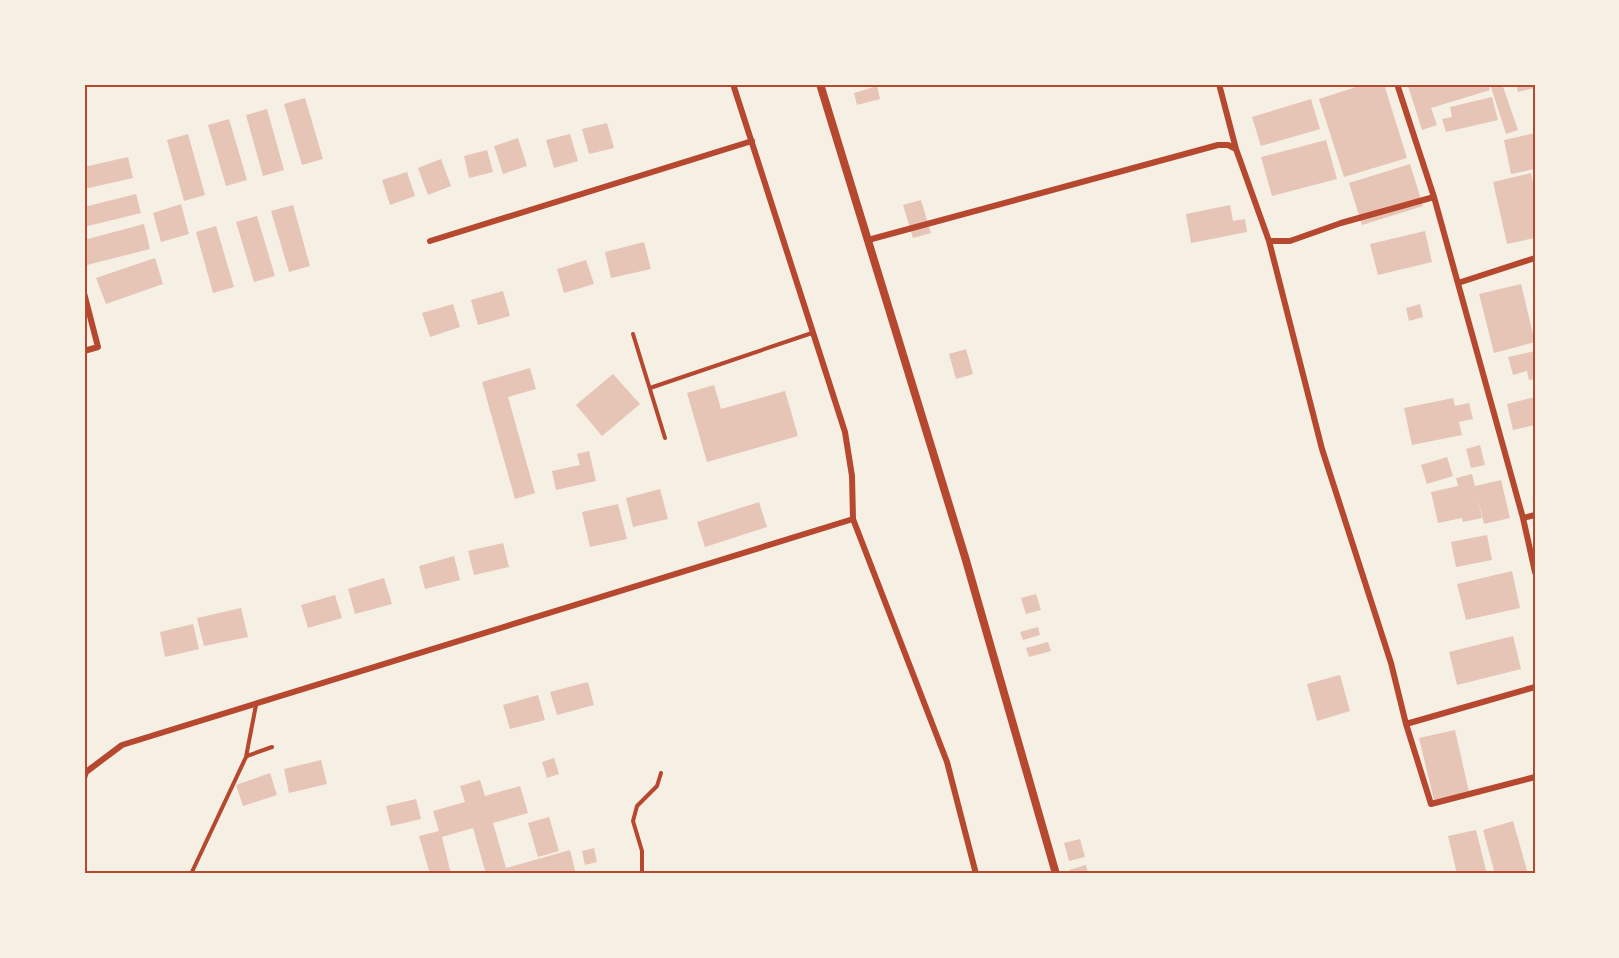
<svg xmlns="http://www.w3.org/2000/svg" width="1619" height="958" font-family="'Nunito Sans',sans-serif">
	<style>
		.building { fill: #e6c5b7 }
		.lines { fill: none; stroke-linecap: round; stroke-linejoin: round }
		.service { stroke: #b5482f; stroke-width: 4 }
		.minor { stroke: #b5482f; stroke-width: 6 }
		.tertiary { stroke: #b5482f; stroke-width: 8 }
		.neatline { fill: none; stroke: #b5482f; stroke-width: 2 }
	</style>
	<rect width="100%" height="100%" fill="#f6efe4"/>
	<path class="building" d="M1365,84H1384L1407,158L1344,177L1319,99Z
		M1414,84H1488L1490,90L1431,108L1437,125L1422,130L1408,86Z
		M1502,84L1518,130L1506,134L1491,87Z
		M1516,84H1535V88L1518,92Z
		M877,86L880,99L857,105L854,93Z
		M1492,97L1498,120L1446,132L1442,119L1452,117L1450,107Z
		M305,98L323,159L302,165L284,104Z
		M1311,99L1320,129L1261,146L1252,117Z
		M267,109L284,170L263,176L246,115Z
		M229,119L247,180L226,186L208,125Z
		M607,123L614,148L589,154L582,129Z
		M1535,133V169L1511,174L1504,140Z
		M188,134L205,195L184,201L167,140Z
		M570,134L578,161L554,168L546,140Z
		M518,138L527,166L503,174L494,146Z
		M1326,140L1337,179L1272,196L1261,157Z
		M487,150L493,172L469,178L464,156Z
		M128,157L133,178L84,189V167Z
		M441,159L451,186L428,195L418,168Z
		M1410,164L1423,206L1362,225L1349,183Z
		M407,172L415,196L390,205L382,180Z
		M1531,173L1535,193V238L1507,244L1493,182Z
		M136,194L141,213L84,227V207Z
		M921,200L931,233L913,238L903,205Z
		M181,204L189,234L161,242L153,213Z
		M293,205L310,266L289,272L271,211Z
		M1230,205L1233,221L1245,219L1247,232L1191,243L1186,214Z
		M257,216L275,276L254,282L236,222Z
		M144,224L150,249L87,265L84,240Z
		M216,226L234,287L213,293L196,232Z
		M1425,231L1432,262L1378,275L1370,244Z
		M644,242L651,269L611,278L605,252Z
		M155,258L163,284L106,304L96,278Z
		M586,260L594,284L564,293L557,269Z
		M1521,284L1535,342L1494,353L1479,294Z
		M503,291L510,316L478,325L471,300Z
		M453,304L460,327L430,337L422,313Z
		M1420,304L1423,317L1409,321L1406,308Z
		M966,349L973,374L956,379L949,354Z
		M1535,351V379L1529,380L1527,371L1513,375L1508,357Z
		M530,368L536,389L508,397L535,493L515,499L482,382Z
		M613,374L640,404L602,436L576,405Z
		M714,385L721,409L785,391L798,436L707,462L687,393Z
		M1535,397V425L1513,430L1507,404Z
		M1453,398L1455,406L1469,403L1473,419L1459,422L1462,435L1412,445L1404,408Z
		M1480,445L1485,465L1471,468L1466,449Z
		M589,451L596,481L556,490L552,471L580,465L577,454Z
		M1447,457L1453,476L1427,484L1421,465Z
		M1472,474L1475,486L1501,480L1510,518L1484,524L1478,498L1482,518L1463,522L1462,518L1438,523L1431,492L1458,486L1456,478Z
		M660,489L668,519L633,527L626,498Z
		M759,502L767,527L705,547L697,522Z
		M618,504L627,539L590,547L582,512Z
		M1487,535L1492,560L1456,567L1451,542Z
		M503,543L509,567L474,575L468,551Z
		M454,556L460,580L425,589L419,566Z
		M1512,571L1520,608L1466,620L1457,584Z
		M384,578L392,604L355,614L348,589Z
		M1036,594L1041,610L1026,614L1021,598Z
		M335,595L342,618L308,628L301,605Z
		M241,608L248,637L204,646L197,618Z
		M193,624L199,649L165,657L160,632Z
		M1038,627L1040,635L1023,640L1020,632Z
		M1513,636L1521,669L1457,685L1449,652Z
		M1048,642L1051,651L1029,657L1026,648Z
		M1340,675L1350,711L1317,721L1307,684Z
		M588,682L594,705L557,715L550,692Z
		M538,695L545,720L510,729L503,705Z
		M1455,730L1469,792L1434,800L1419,738Z
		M554,758L559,774L547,778L542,762Z
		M321,760L327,784L289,793L284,769Z
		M270,773L277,795L243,806L236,785Z
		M480,780L485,796L520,786L528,813L493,823L506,868L570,850L576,874H486L473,828L442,837L451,874H430L419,836L439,831L433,811L465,802L460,786Z
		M416,799L421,819L391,826L386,806Z
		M549,817L559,851L538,857L528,823Z
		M1513,821L1528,874H1495L1483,830Z
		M1476,830L1487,874H1457L1448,836Z
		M1080,839L1085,857L1069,861L1064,843Z
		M594,848L597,862L585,865L582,851Z
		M1086,865L1088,874H1070L1069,870Z"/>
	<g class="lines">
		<path class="service" d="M633,334L665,438
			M650,388L812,333
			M247,756L272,747
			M191,874L246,757L256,705
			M642,874V851L633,821L637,806L657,786L661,773"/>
		<path class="minor" d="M733,84L845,432L852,476L853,519L947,762L976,874
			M1219,84L1236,149
			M1397,84L1434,197L1523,518L1535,572
			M868,240L1218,145H1228L1236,149L1269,241H1290L1341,223L1434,197
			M430,241L752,141
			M1269,241L1322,449L1391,663L1406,724
			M1458,283L1535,258
			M84,293L98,347L84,351
			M1523,518L1535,515
			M1535,687L1406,724L1431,804L1535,777
			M84,778L86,772L122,745L853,519"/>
		<path class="tertiary" d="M820,84L965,557L1056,874"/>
	</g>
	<rect width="1619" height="958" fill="none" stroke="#f6efe4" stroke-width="171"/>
	<rect x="86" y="86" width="1448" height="786" class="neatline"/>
</svg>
